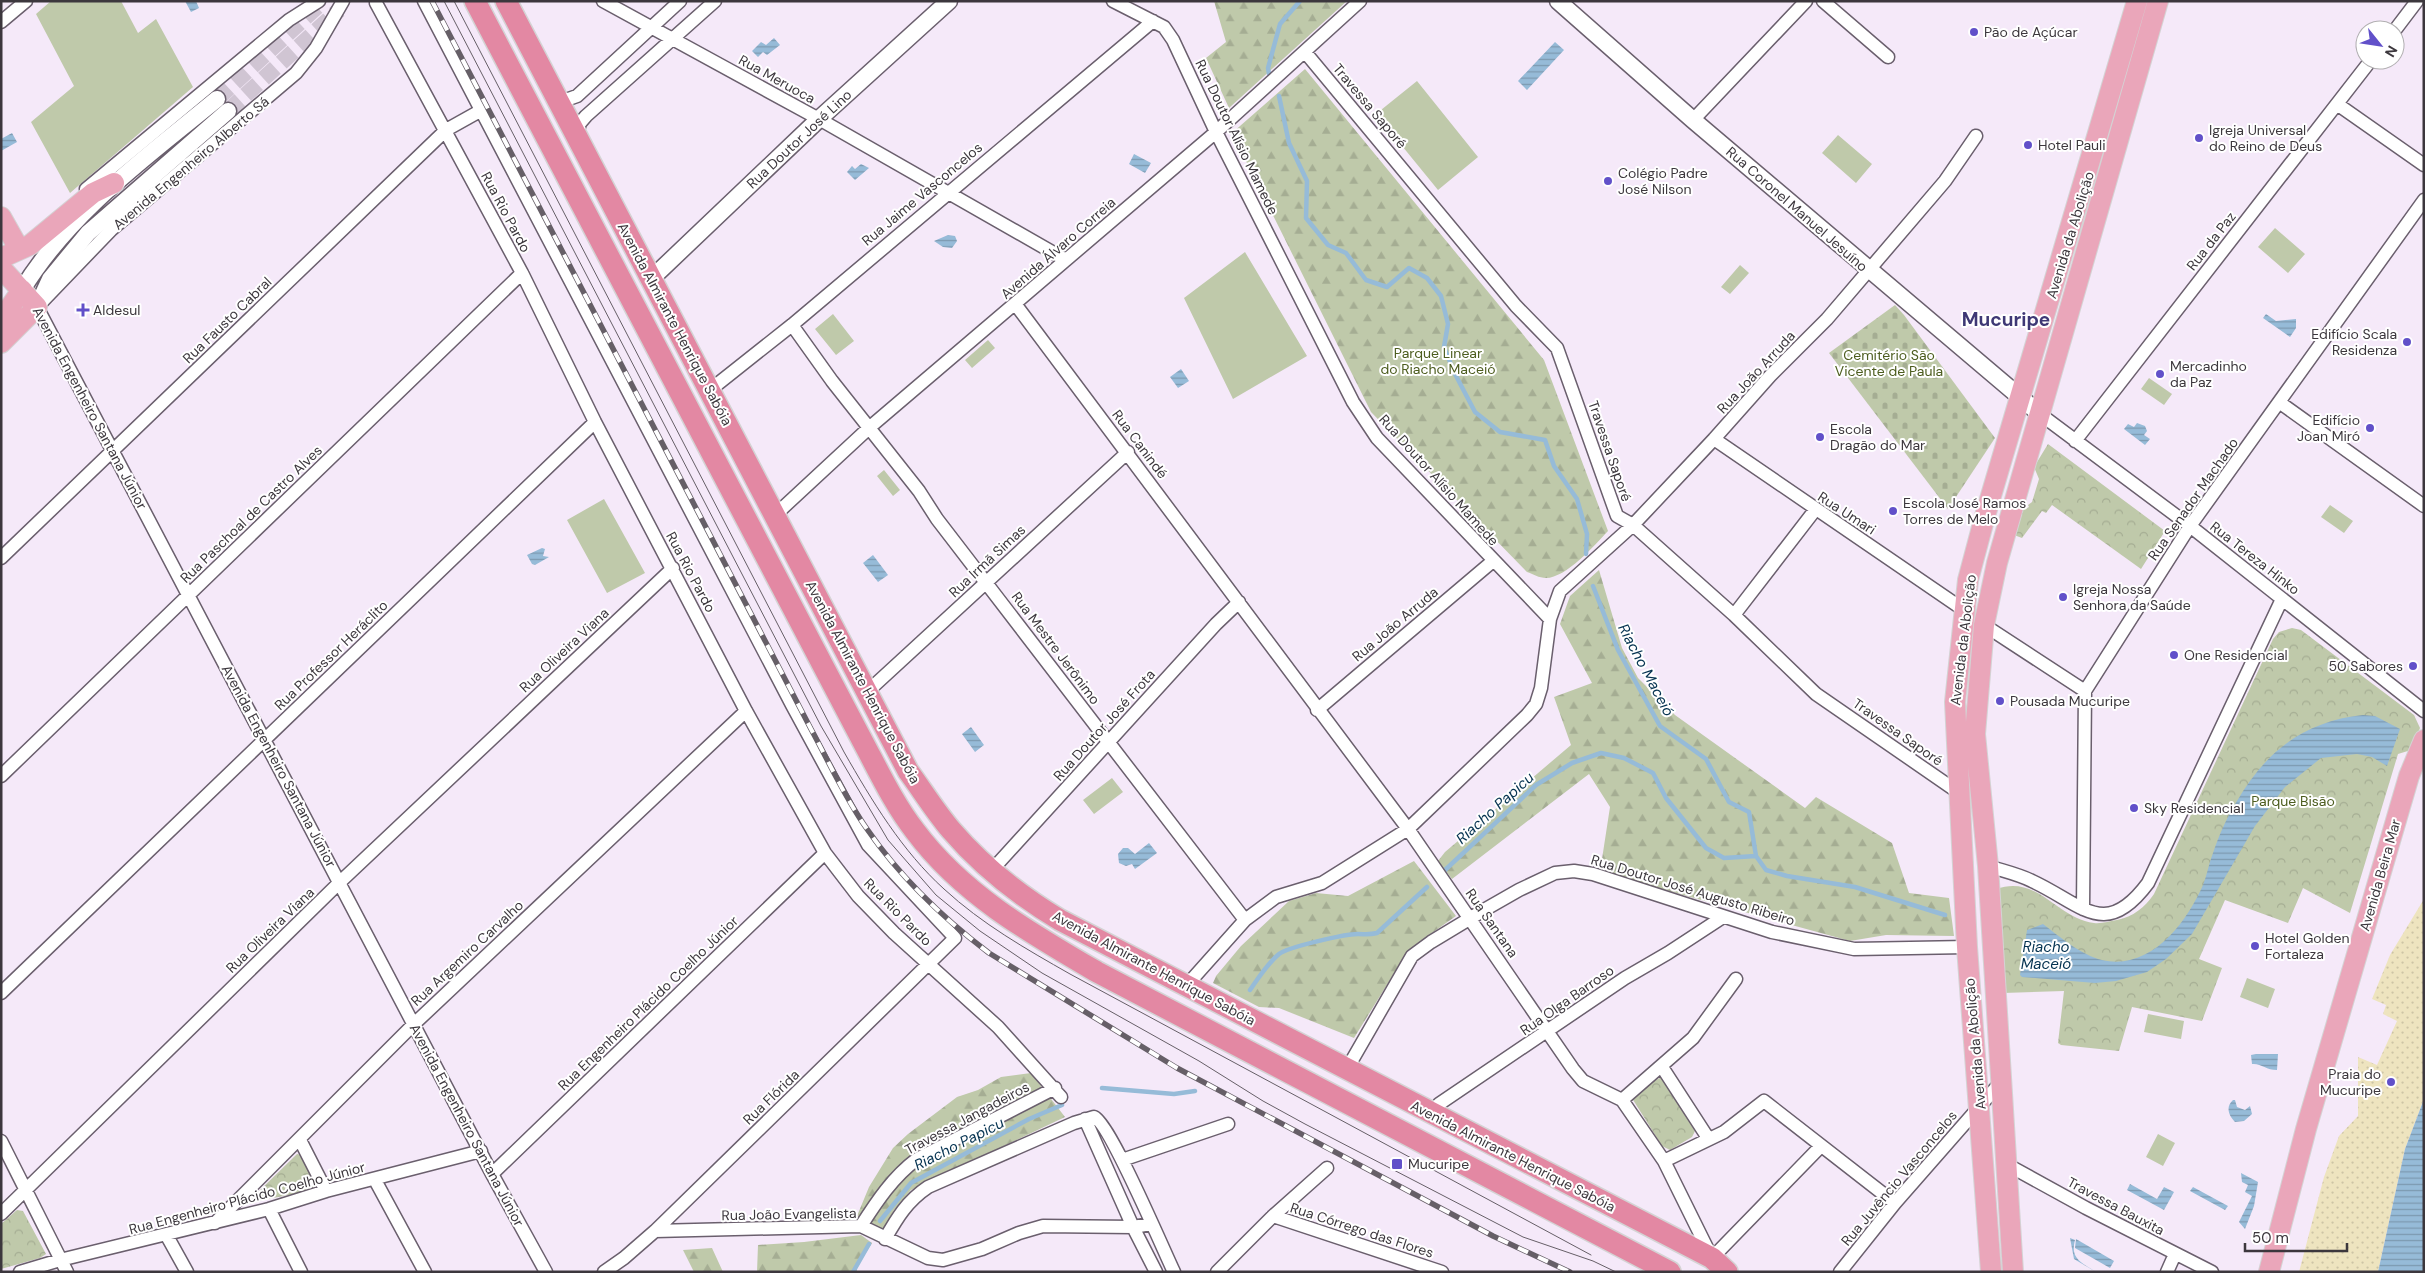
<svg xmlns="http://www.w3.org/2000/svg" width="2425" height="1273" font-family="'DM Sans',sans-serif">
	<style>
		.grass { fill: #bfc9aa }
		.forest { fill: url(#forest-firs) }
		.sand { fill: url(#sand-dots) }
		.cemetery { fill: url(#cemetery-stones) }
		.park { fill: url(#park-crowns) }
		.water { fill: url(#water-rules) }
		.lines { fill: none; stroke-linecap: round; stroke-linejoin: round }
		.stream { stroke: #96bbd8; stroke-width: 4.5 }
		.tertiary-tunnel { stroke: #d0c5d3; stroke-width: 16; stroke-dasharray: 16 8; stroke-linecap: butt }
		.minor-casing { stroke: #6a5f6d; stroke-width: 15 }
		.tertiary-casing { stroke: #6a5f6d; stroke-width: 19 }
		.primary-casing { stroke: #d4d3d4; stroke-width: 22 }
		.trunk-casing { stroke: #d4d3d4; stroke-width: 24 }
		.minor { stroke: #fff; stroke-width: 12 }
		.tertiary { stroke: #fff; stroke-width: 16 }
		.primary { stroke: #eaa6ba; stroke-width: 20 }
		.trunk { stroke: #e388a3; stroke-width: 21 }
		.tram { stroke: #665f67; stroke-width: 1 }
		.rail-casing { stroke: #665f67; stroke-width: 5.5 }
		.rail { stroke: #fff; stroke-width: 4; stroke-dasharray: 11; stroke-linecap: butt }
		.poi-dot { fill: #6150c9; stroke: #fff; stroke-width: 2 }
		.labels { text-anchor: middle; stroke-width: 4; stroke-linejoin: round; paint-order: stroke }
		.poi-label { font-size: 14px; fill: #3c373d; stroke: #fff; text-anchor: start }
		.street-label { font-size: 14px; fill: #3c373d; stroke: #fff }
		.park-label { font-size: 14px; fill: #4d5d1f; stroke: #fff }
		.water-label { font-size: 15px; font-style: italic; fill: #043250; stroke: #fff }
		.district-label { font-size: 19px; font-weight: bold; fill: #3e3875; stroke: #fff }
	</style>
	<defs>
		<pattern id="forest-firs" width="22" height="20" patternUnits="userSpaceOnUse" patternTransform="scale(1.25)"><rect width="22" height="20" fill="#bfc9aa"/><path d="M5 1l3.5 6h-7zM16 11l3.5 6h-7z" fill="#a5ad93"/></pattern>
		<pattern id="sand-dots" width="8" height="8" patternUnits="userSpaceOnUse" patternTransform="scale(1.25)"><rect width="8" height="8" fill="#eee4bf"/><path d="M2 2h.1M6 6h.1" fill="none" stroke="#cdc4a5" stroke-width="1.8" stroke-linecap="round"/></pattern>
		<pattern id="cemetery-stones" width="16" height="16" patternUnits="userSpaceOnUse" patternTransform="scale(1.25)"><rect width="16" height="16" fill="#bfc9aa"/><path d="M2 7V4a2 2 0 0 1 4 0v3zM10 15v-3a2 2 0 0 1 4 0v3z" fill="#a5ad93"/></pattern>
		<pattern id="park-crowns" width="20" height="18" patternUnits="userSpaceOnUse" patternTransform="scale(1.25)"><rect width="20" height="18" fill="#bfc9aa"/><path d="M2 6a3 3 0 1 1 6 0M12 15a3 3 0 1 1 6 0" fill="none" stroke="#a5ad93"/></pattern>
		<pattern id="water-rules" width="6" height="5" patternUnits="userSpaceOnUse" patternTransform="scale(1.25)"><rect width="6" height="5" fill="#96bbd8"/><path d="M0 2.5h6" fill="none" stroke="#7c99b0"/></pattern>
	</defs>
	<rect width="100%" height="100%" fill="#f5e9f9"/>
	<path class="grass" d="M51,1H121L138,33L156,19L193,87L70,193L31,122L74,86L36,14Z
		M1417,81L1478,157L1438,190L1376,114Z
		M1838,135L1872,164L1856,183L1822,153Z
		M2275,228L2305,254L2288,273L2258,247Z
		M1245,252L1307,356L1233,399L1184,298Z
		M1740,265L1749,273L1730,294L1721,287Z
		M833,314L854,341L836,355L815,329Z
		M988,340L995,348L972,368L965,360Z
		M2149,378L2172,394L2164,405L2141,389Z
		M884,470L900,490L893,496L877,476Z
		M604,499L645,573L607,593L567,520Z
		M2330,505L2353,521L2344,533L2321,517Z
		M1112,778L1123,792L1094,814L1083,800Z
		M2247,978L2275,989L2268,1008L2240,997Z
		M2148,1014L2184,1021L2181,1039L2144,1032Z
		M2158,1134L2175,1143L2163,1166L2146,1157Z"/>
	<path class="forest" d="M1214,1H1347L1229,108L1206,58L1226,42Z
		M1305,69L1544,360L1608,531C1595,545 1566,578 1546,578C1539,578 1533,574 1527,572L1371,412L1232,133Z
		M1599,570L1622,648L1638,678L1675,715L1805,808L1816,797L1892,843L1909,893L1949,898L1954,936L1886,935L1850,941L1600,872L1610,807L1589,774L1452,879L1438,861L1445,852L1571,745L1554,697L1592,683L1560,624L1570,596Z
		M1414,861L1456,916L1422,940L1403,959L1354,1038L1279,1008L1259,1007L1213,983L1216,976L1241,946L1289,901L1316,893L1348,896Z
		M1031,1073L1065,1117L911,1190L894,1210L884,1230L857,1216L869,1187L893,1148L908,1134L957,1097L978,1090L1001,1077Z
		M861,1235L872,1243L857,1267V1272H757L758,1245L804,1242Z
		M712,1248L723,1272H694L683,1250Z"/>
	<path class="sand" d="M2424,899V1099L2405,1149L2378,1272H2299L2324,1177L2339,1136L2358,1116V1057L2377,1065L2397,1021L2383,1014L2386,1005L2372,999L2390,955Z"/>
	<path class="cemetery" d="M1895,305L1904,315L1995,438L1948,509L1829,353Z"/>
	<path class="park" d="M2048,444L2165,531L2141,569L2052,505L2046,513L2042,511L2022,538L2014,535L2018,512L2029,507L2028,505L2032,502L2039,479L2034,467Z
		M2292,628L2301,630L2414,715L2420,728L2411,750L2398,754L2350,913L2303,888L2288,923L2225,900L2199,959L2222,968L2202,1021L2132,1007L2119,1051L2061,1045L2058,1043L2064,991L2003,993L1996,889C2038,874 2056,918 2094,923C2101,924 2110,921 2117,920C2133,917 2145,907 2154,894L2273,639L2279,632Z
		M1663,1076L1695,1131L1692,1137L1670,1150L1662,1146L1630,1095Z
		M297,1154L302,1155L317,1186L314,1190L253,1202L252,1198Z
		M17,1210L23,1211L46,1254L40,1258L1,1269V1224Z"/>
	<path class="water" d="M185,1H196L199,8L191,12Z
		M774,38L780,45L767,55L763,52L758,57L752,51L761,42L766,45Z
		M1555,42L1564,50L1527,90L1518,81Z
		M12,133L17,142L1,151V139Z
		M1134,154L1151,163L1145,173L1129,164Z
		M861,164L869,168L855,180L847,172L852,166L855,169Z
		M948,235L955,236L957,241L952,248L943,247L934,241Z
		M2266,314L2276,321L2296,319V328L2290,337L2263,318Z
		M1181,369L1189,381L1178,388L1170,377Z
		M2137,423L2145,426L2147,431L2144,435L2150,439L2145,445L2124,429L2128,424L2134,427Z
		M542,548L545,549L543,556L549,557L535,565L532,564L527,555Z
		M873,555L888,575L878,582L863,563Z
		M2363,715L2375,716L2400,729L2387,766L2372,757L2357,754L2321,758L2285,787L2255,826L2192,934L2166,959L2147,972L2116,981L2095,983L2022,977L2020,975L2027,930L2043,924C2060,937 2081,955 2102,960C2150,971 2186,924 2203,885C2207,875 2209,863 2213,853C2219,835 2227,817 2237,801C2266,751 2305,721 2363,715Z
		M971,727L984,745L975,752L962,734Z
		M1149,843L1157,853L1135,869L1132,864L1126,866L1119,863L1118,854L1123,848H1128L1135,854Z
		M2256,1054H2278L2277,1070C2266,1070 2261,1063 2252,1064L2251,1055Z
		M2424,1099V1272H2378L2405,1149Z
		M2233,1100H2235L2237,1107L2245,1110L2250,1106L2252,1114L2244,1121L2235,1122C2229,1116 2225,1107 2233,1100Z
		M2241,1173L2258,1182L2254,1206L2245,1229L2239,1222L2252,1196L2245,1192L2248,1185L2242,1182Z
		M2130,1184L2157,1199L2164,1187L2174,1192L2164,1210L2127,1190Z
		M2193,1187L2228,1206L2225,1210L2190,1191Z
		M2070,1238L2075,1240C2070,1259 2081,1262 2096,1272L2074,1259Z
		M2076,1239L2114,1261L2110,1268L2075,1248Z"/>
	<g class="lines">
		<path class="stream" d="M1269,74L1268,68L1280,24L1300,1
			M1279,96L1289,143L1307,181L1306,218L1328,245L1346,253L1366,280L1387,287L1409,268L1427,278L1441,296L1448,324L1444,347L1454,372L1475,412L1500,432L1545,440L1554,466L1577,499L1587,534L1586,554
			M1593,586L1618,650L1660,726L1706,759L1729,802L1749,812L1756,856L1766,870L1787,876L1855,887L1945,915
			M1444,871L1536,785L1572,763L1601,753L1624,758L1653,773L1666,798L1706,848L1724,858L1756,856
			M1250,990C1259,977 1267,964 1279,954C1288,947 1345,934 1358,934C1365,934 1369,935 1377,933L1427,887
			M1102,1088L1174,1094L1195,1091
			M880,1221L911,1183L1029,1119L1062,1105
			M853,1272L869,1244"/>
		<path class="tertiary-tunnel" d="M217,99L321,3
			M228,111L339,10"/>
		<g class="minor-casing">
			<path id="minor" d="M343,1L316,48L296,73L111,230L37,307L492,1174L546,1272
				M424,1L792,705L868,845L955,938L655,1231L624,1258L604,1272
				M603,1L819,119L1066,260
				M1113,1L1164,27L1173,40L1216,132L1353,402L1377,438L1550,619
				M1823,1L1888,57
				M376,3L522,273L595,422L746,711L825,853L858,896L894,933L998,1027L1061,1097
				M1,22L26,1
				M2395,30L2417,1
				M1305,52L1516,306L1557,348L1617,516L1633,525L1734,615L1816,694L1958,792
				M560,102L577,96L680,1
				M2337,104L2424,165
				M1693,120L1806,1
				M577,134L580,123L586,116L715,1
				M86,189L289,20L319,1
				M1016,305L1408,829L1573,1069L1583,1081L1622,1100L1664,1161L1712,1258L1821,1146
				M792,325L832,381L919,491L937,519L1245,920L1187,985
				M710,390L792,325L1153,21
				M2279,402L2424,506
				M2040,414L2190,526L2424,711
				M1714,439L1964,610
				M2075,441L2371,60
				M774,516L870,427L1216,132L1360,1
				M1,558L446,130L480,111
				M1734,615L1815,510
				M1984,625L2085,691
				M867,692L1128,452
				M1317,710L1493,561
				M1,776L522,273
				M1988,866C2003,871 2018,874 2032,881C2082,904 2105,941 2148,883L2282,599
				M992,870L1216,624L1239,602
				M2083,909L2085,691L2190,526L2424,200
				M1245,920L1276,897L1322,883L1408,829L1527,715L1536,704L1541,688L1550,619L1560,591L1633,525L1714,439L1770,376L1827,319L1945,181L1976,136
				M1,993L595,422
				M1662,1067L1708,1138
				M1347,1069L1412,956L1431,942L1484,910L1519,890L1555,873L1574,871L1593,874L1772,932L1854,949L1967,947
				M1622,1100L1693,1038L1736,979
				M1434,1114L1439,1104L1625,978L1668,953L1723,917
				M1085,1119L1133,1227L1156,1272
				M300,1140L326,1191
				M1,1141L67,1272
				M1122,1160L1228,1124
				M1664,1161L1724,1132L1764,1101L1895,1203
				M2006,1164L2086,1208L2212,1272
				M492,1174L825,853
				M375,1180L425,1272
				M269,1209L301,1272
				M1,1214L340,882L673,568
				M1273,1216L1442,1272
				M215,1223L414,1024L746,711
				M861,1226C877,1201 893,1177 917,1159L1055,1088
				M655,1231L861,1226L928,1258L943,1260L982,1249L1019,1233L1043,1226L1133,1227L1151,1224
				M167,1236L187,1272
				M885,1239C897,1218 907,1201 928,1187L1074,1123L1094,1117C1109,1122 1163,1249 1174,1272
				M20,1272L60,1260L269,1209L326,1191L481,1151
				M1217,1272L1273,1216L1327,1168
				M1840,1272L1895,1203L2001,1082
				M2167,1272L2175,1254"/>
		</g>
		<g class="tertiary-casing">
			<path id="tertiary" d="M1558,1L1693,120L2040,414
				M651,279L819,119L949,1
				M22,290C70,211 147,157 217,99
				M37,307L50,279L88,233L228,111"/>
		</g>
		<g class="primary-casing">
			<path id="primary" d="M1,217L19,249
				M1,258L30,245L93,193L114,183
				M1,268L37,307L1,343
				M1,320L22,290
				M1991,1272L1967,947L1955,702L1968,580L1985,516L2137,1
				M2013,1272L1988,866L1975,734L1984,625L1997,563L2158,1
				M2269,1272L2306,1129L2409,776L2424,740"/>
		</g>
		<g class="trunk-casing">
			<path id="trunk" d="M475,1L863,742C879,772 894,804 915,831C962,894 1030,933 1097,972L1670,1272
				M506,1L908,771C922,790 935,811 951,830C981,865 1020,896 1060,920L1712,1258L1727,1272"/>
		</g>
		<use href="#minor" class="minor"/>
		<use href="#tertiary" class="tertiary"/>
		<use href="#primary" class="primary"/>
		<use href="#trunk" class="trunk"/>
		<path class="tram" d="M444,1L821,726L888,840L936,895L980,931L1042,973L1199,1061L1263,1101L1305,1124L1523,1237L1593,1261L1616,1272
			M454,1L844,752C872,801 902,851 944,889C982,924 1026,949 1070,974L1591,1255"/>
		<g class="rail-casing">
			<path id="rail" d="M432,1L811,729C829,762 845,798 867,829C900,877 943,918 989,953L1177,1068L1493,1236L1570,1272"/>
		</g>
		<use href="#rail" class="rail"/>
	</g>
	<g class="poi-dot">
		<circle cx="1974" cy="32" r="5"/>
		<circle cx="2199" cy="138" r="5"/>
		<circle cx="2028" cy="145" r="5"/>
		<circle cx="1608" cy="181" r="5"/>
		<path d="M80.5 302.5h5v5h5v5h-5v5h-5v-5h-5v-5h5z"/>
		<circle cx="2407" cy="342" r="5"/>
		<circle cx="2160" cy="374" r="5"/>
		<circle cx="2370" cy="428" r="5"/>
		<circle cx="1820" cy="437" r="5"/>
		<circle cx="1893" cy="511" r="5"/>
		<circle cx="2063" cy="597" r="5"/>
		<circle cx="2174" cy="655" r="5"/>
		<circle cx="2413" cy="666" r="5"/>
		<circle cx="2000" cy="701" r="5"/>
		<circle cx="2134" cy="808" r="5"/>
		<circle cx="2255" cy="946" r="5"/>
		<circle cx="2391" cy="1082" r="5"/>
		<rect x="1391" y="1158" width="12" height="12" rx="2.5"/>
	</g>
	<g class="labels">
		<g class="poi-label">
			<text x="1984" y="37">Pão de Açúcar</text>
			<text x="2209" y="135">Igreja Universal<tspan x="2209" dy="16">do Reino de Deus</tspan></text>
			<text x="2038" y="150">Hotel Pauli</text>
			<text x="1618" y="178">Colégio Padre<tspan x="1618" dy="16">José Nilson</tspan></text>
			<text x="93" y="315">Aldesul</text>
			<text x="2397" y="339" text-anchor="end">Edifício Scala<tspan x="2397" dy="16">Residenza</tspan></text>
			<text x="2170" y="371">Mercadinho<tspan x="2170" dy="16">da Paz</tspan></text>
			<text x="2360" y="425" text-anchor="end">Edifício<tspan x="2360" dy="16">Joan Miró</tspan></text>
			<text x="1830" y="434">Escola<tspan x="1830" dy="16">Dragão do Mar</tspan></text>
			<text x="1903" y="508">Escola José Ramos<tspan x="1903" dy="16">Torres de Melo</tspan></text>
			<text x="2073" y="594">Igreja Nossa<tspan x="2073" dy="16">Senhora da Saúde</tspan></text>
			<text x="2184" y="660">One Residencial</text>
			<text x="2403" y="671" text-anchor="end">50 Sabores</text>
			<text x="2010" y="706">Pousada Mucuripe</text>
			<text x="2144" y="813">Sky Residencial</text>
			<text x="2265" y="943">Hotel Golden<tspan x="2265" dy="16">Fortaleza</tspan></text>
			<text x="2381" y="1079" text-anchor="end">Praia do<tspan x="2381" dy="16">Mucuripe</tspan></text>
			<text x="1408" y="1169">Mucuripe</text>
		</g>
		<g class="street-label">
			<text transform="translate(777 79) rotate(29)" y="5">Rua Meruoca</text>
			<text transform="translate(1370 106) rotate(50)" y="5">Travessa Saporé</text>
			<text transform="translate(1237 137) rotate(64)" y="5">Rua Doutor Alísio Mamede</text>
			<text transform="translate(799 139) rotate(-43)" y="5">Rua Doutor José Lino</text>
			<text transform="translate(191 163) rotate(-40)" y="5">Avenida Engenheiro Alberto Sá</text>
			<text transform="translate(922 194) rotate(-40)" y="5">Rua Jaime Vasconcelos</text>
			<text transform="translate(1797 209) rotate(41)" y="5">Rua Coronel Manuel Jesuíno</text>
			<text transform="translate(506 212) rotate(62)" y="5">Rua Rio Pardo</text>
			<text transform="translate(2070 235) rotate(-73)" y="5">Avenida da Abolição</text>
			<text transform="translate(2211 241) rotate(-52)" y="5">Rua da Paz</text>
			<text transform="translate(1058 248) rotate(-41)" y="5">Avenida Álvaro Correia</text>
			<text transform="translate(227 320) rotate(-44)" y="5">Rua Fausto Cabral</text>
			<text transform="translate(675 324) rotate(62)" y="5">Avenida Almirante Henrique Sabóia</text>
			<text transform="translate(1756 372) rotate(-47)" y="5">Rua João Arruda</text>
			<text transform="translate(90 408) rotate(62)" y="5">Avenida Engenheiro Santana Júnior</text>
			<text transform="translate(1140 444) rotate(53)" y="5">Rua Canindé</text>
			<text transform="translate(1610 451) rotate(71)" y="5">Travessa Saporé</text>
			<text transform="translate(1439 480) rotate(48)" y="5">Rua Doutor Alísio Mamede</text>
			<text transform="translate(2193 499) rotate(-55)" y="5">Rua Senador Machado</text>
			<text transform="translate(1847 513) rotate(33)" y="5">Rua Umari</text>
			<text transform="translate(251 514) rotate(-44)" y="5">Rua Paschoal de Castro Alves</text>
			<text transform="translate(2255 558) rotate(38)" y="5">Rua Tereza Hinko</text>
			<text transform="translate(987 561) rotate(-43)" y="5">Rua Irmã Simas</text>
			<text transform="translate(691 572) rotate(62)" y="5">Rua Rio Pardo</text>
			<text transform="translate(1395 624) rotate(-40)" y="5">Rua João Arruda</text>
			<text transform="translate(1963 640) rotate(-83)" y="5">Avenida da Abolição</text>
			<text transform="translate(1056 648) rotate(53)" y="5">Rua Mestre Jerônimo</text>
			<text transform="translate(564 650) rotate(-43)" y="5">Rua Oliveira Viana</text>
			<text transform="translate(331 655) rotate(-44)" y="5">Rua Professor Heráclito</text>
			<text transform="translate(863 682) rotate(62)" y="5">Avenida Almirante Henrique Sabóia</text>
			<text transform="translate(1104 725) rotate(-48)" y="5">Rua Doutor José Frota</text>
			<text transform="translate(1898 732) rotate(35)" y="5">Travessa Saporé</text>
			<text transform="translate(279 766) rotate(62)" y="5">Avenida Engenheiro Santana Júnior</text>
			<text transform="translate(2380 875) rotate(-74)" y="5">Avenida Beira Mar</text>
			<text transform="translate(1693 890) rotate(17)" y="5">Rua Doutor José Augusto Ribeiro</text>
			<text transform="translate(898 912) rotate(45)" y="5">Rua Rio Pardo</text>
			<text transform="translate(1492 923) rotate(55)" y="5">Rua Santana</text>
			<text transform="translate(270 930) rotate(-44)" y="5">Rua Oliveira Viana</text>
			<text transform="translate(467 953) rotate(-43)" y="5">Rua Argemiro Carvalho</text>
			<text transform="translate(1154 968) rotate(28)" y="5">Avenida Almirante Henrique Sabóia</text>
			<text transform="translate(1567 1000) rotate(-35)" y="5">Rua Olga Barroso</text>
			<text transform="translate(648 1003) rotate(-44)" y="5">Rua Engenheiro Plácido Coelho Júnior</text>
			<text transform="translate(1975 1044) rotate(-95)" y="5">Avenida da Abolição</text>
			<text transform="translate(771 1097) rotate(-44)" y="5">Rua Flórida</text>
			<text transform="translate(967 1118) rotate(-28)" y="5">Travessa Jangadeiros</text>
			<text transform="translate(467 1125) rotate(62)" y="5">Avenida Engenheiro Santana Júnior</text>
			<text transform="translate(1513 1156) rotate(27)" y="5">Avenida Almirante Henrique Sabóia</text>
			<text transform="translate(1899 1178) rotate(-50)" y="5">Rua Juvêncio Vasconcelos</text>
			<text transform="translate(247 1198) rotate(-15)" y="5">Rua Engenheiro Plácido Coelho Júnior</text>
			<text transform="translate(2116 1206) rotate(28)" y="5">Travessa Bauxita</text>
			<text transform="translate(789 1214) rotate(-1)" y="5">Rua João Evangelista</text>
			<text transform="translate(1362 1230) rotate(18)" y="5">Rua Córrego das Flores</text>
		</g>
		<g class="park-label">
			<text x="1438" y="358">Parque Linear<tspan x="1438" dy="16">do Riacho Maceió</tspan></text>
			<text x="1889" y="360">Cemitério São<tspan x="1889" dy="16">Vicente de Paula</tspan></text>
			<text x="2293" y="806">Parque Bisão</text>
		</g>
		<g class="water-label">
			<text transform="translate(1646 670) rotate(62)" y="5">Riacho Maceió</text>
			<text transform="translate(1495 808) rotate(-42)" y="5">Riacho Papicu</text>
			<text x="2046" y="952">Riacho<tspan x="2046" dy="17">Maceió</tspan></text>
			<text transform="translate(959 1144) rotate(-27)" y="5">Riacho Papicu</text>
		</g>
		<g class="district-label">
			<text x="2006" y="326">Mucuripe</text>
		</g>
	</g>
	<rect width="2425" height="1273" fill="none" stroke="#3c373d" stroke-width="5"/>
	<g transform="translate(2380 45) rotate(120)"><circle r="24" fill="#ffffff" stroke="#b1afb1"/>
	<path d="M0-4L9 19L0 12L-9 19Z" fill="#6150c9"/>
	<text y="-8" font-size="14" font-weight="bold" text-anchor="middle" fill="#3c373d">N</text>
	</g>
	<path d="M2245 1243v8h102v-8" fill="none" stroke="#3c373d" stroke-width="2.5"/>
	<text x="2252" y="1243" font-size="15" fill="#3c373d" stroke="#ffffff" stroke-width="4" paint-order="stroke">50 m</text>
</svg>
